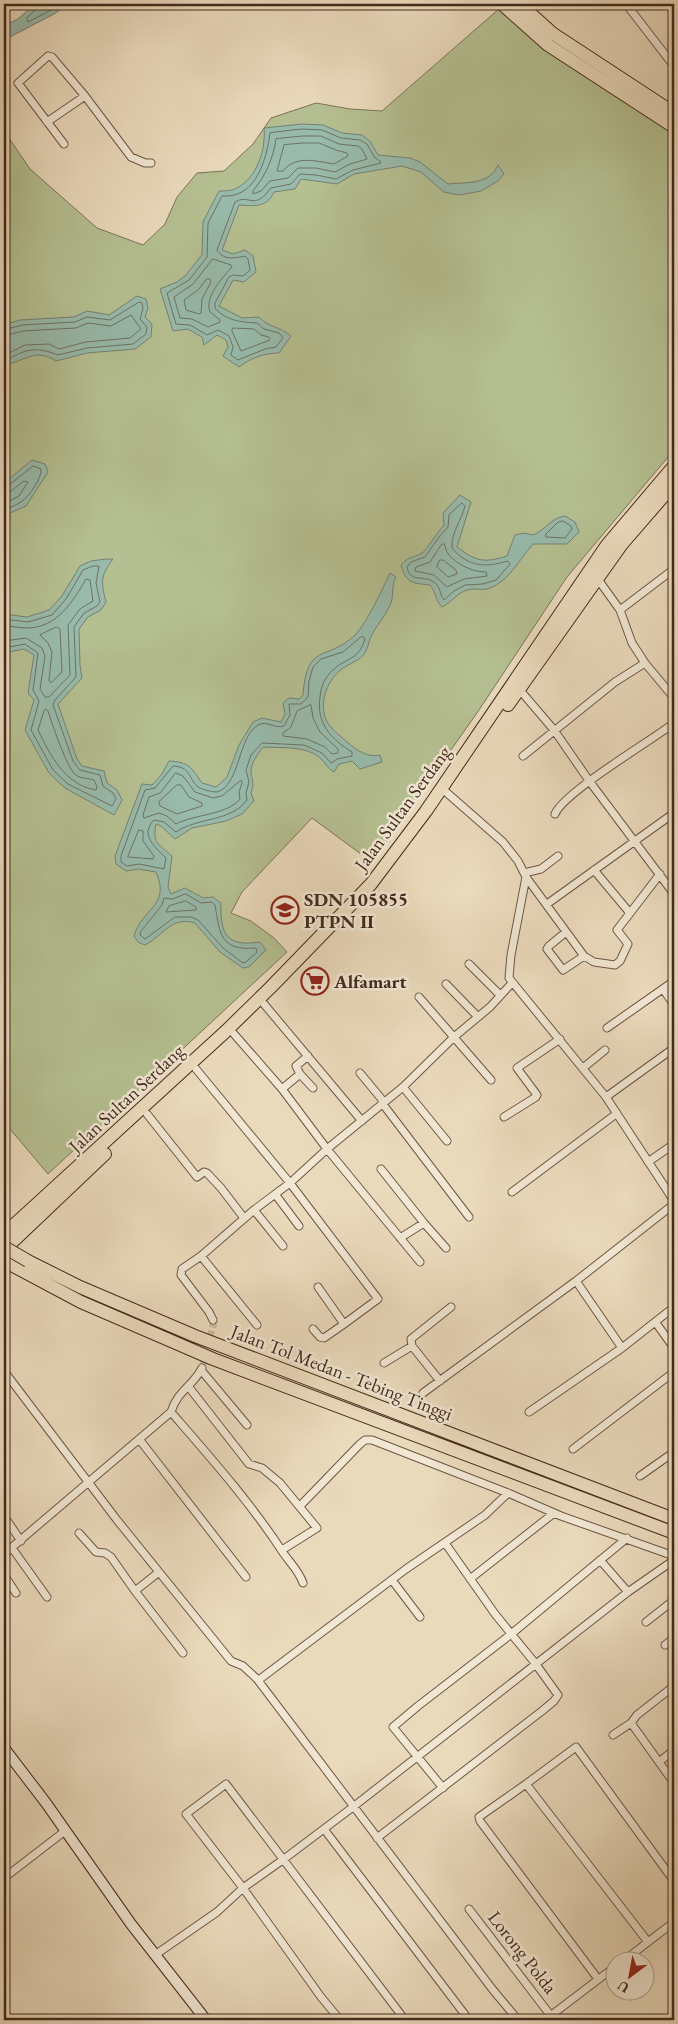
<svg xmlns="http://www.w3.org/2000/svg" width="678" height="2024" font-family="'EB Garamond',serif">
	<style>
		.green { fill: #b5c092; stroke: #7c7458 }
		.water { fill: #98bbac; stroke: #768173 }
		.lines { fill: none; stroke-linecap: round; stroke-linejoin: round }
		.shore { stroke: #6e7264; stroke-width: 1 }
		.street-tunnel { stroke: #c9b79c; stroke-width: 7; stroke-dasharray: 7 3.5; stroke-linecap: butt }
		.street-casing { stroke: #6e5545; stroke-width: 9 }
		.secondary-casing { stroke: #44291d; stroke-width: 12 }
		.highway-casing { stroke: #44291d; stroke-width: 14 }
		.street { stroke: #f1e7d3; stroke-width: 7 }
		.secondary { stroke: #f1e7d3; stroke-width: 10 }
		.highway { stroke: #eadabc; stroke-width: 12 }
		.highway-bridge-casing { stroke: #44291d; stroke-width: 14; stroke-linecap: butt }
		.highway-bridge { stroke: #eadabc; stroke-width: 12 }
		.labels { text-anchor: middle; stroke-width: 5; stroke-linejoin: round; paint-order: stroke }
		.street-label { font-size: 19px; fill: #44291d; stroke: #f1e7d3 }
		.poi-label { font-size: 19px; font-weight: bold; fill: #44291d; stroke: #f1e7d3; text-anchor: start }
	</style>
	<rect width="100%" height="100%" fill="#eadabc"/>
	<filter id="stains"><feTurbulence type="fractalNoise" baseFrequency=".004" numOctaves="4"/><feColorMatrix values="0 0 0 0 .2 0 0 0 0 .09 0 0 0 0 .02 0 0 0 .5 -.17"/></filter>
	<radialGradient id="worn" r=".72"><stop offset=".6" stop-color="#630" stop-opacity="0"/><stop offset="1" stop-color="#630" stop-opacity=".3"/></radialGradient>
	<path class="green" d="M500,8L674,130V450L567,577L477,713L376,856L369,860L312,818L242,892L231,913L251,921L274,938L287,952L48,1174L4,1122V131L30,169L97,228L143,245L165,224L177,197L197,173L224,171L253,144L271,118L316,103L350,109L382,111Z"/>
	<path class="water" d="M44,4H68L54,14L4,40V24C25,21 23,6 44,4Z
		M302,124L323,125L342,133L362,135L370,141L378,155L410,158L420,162L448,184C468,182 489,185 498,165L504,174L498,181L481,191L459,195L444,192L421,172L402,166L354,174L337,184L301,179L295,189L274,192C267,208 254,206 239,205L222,250L233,254L245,250L253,256L256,272L244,282L233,280L219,306L242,318L259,317C271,329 278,325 291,336L279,353C265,353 250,358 239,367L223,356L228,347L226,340L217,335L204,345L202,337L188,329L173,331L160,289L177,282L185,276L202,255L203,222L219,191C224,191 231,191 235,189C257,179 266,150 264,128Z
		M137,296L146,299L148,308L145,317L152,324L151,337L135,349L87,353L56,361C35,347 24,362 4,365V325L20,320L74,317L87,311L109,315Z
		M32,460L45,464L48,472L26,506L10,513L4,519V483Z
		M460,495L471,502L457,547C477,562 484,563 507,556L515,535L524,533L533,535C546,530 550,518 565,516L575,522L579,532L567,544H533C519,560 508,583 487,589C480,590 473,588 467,590C457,593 451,603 442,607C435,600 436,592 430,585C413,583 406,584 401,565C410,555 412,559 422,553C426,551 438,531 444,525L443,513Z
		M106,559H113C100,576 101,582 106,602L101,610L88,617L79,629L80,665L82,678L58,704L77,759L82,766L104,771L107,783L117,790L122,800L114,815L65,788L49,773L25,730L34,700L28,693L34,655L24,649L4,653V614L27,617L49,610L62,596L80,566L91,561Z
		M390,573L396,577C391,586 394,594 391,603C387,614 378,623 373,633C369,638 369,645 366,651C361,661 351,662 342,669C326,680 316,709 330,726C334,732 342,737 347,742C356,750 368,758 380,755L382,762L360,769L352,761L339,764L334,772C327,768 325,762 319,757C306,746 281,748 263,747C258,754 250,764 251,773C253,783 254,783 251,793L254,801L242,814L226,821L192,828L175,839L161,826L156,824C152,844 159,844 172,856L168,887L171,894L185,888L203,898L213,897L221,903C220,935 227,947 260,942L266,950L249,967L243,968L220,952L195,923C171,916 164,935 145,945L138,942L134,936C142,908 171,906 156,872L138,869L126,871L116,864L115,856L142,784L152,785L162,774L169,761C189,762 191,767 202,783L216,787L227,777L239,745L253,722L262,718L281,722L285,714L283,703L289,698L299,699L303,695C307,641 326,663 356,634C366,624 383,588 390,573Z"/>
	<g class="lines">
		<path class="shore" d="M38,4L36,9L27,18L28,22L51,10L59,4
			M302,129L322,130L341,138L360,140L367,144L375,158L380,161L381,163L353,170L336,179L316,175L300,174L291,184L271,188C253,212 250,193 235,202L217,250C224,261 235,258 245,256L248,259L250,270L243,276L233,275L229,277L215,303V308C226,321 241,322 257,323L264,329L279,333L283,338L276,347L265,349L238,360L231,355L233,347L229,336L218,330L207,335L190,325L176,324L167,293L189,280L207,257L208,223L222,196C226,196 230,196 234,195C259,189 267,155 270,133Z
			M303,136H321L339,144L358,146L362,149L367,159L350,164L335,172L316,168H298L288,178L270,181L261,191L253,194V191C266,175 273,159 276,139Z
			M303,143H319L336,150L347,153L348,156L334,164C315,161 296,155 283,171H277L284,145Z
			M213,259L231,265L232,267C223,277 204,297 210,312L220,320V322L208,327L192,319L180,318L174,297L193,284Z
			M207,279H210L211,282L202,299L201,313L199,314L186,310L184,300L198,290Z
			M233,328L254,329L261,335L269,337L270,340L241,351L232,331Z
			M4,330L22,325L75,322L87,317L110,320L139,302L142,303L143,308L140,319L147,327L146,334L133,344L87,348L58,355C48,351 37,348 26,351C18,353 13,358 4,360
			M4,336L23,331L76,328L88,323L111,326L131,315L141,329L130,338L86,342L59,349L49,344L25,345L11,352L4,353
			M4,487L9,485L33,466L41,469C42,478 29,497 21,502C15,506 9,507 4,512
			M4,493L11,491L24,481L28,482L19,496L4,504
			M462,503L465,506C462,519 451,533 452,547C453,551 457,553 460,556C476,568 489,566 508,561L510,564L496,580L483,584L465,585L454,591L444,600C439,594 441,585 432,581C422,575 410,583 407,567L411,562L425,557L439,537L448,527L449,515Z
			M563,521L571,526L572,529L565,538L546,537V534L557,523Z
			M444,544C446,547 446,552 449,555C458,565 473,572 486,572L487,576L464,579L447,587L434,575L415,571L416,567L430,562L441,545Z
			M440,560H443L456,570L457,574L448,577L437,567Z
			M4,619L28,622L52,615L66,599L83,570L93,566H99L96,583L100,602L97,606L84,613L74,627L76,677L55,700L53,705L73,761L80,770L100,775L103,786L113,793L116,799L112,806L68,784L53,770L31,730L39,701L33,690L38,653L25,644L4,648
			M4,626C12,626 20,628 28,628C57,627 72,603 86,579L90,580L93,601L80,609L68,625L70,675L49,697H45L40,689L45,656L42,648L26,638L4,641
			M57,627L60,629L62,672L51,683L49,680L52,652L48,643L40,635Z
			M361,637H364L365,639C359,660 347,657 333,670C325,677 321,686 320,697C316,723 331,739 352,752V756L337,759L331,763L322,753L304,745L262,743L251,755L246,770L249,782L246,793L247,800C231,822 198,817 176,832L164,822L154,820C139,835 156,848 166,858L164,869L139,864L127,866L121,862V856L145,790L155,788L173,766C191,767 188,778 198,787C201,789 206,790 209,791C211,791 214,792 217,792C240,786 238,736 258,725C266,720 275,729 284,726L290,715L289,704H301L308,697L309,681L313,667L321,659L343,652Z
			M311,705L313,718L320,732L338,749V753L332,754L325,747L307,739L283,736V733L291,727L297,711Z
			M46,709L48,711C52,723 67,769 76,775C81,779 89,778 94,780L97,787L96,790C65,785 50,755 38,730L44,711Z
			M176,773L183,776L195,792L213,798L222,796L241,780L242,783L239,792L240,799C227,815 195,814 176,824L167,816L159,813L144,818L143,815L149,797L160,793Z
			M177,785H181L189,797L202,803V806L177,814L160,806L159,802Z
			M139,830L143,831V841L154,856L153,859L128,857Z
			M186,894L201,903L212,902L215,905C220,934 220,951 256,948L257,952L246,962L243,963L223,948L198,920L191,917H175L145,939L140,935L141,931L162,905L164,898L172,899Z
			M186,901L196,907V910L166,912L169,906Z"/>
		<path class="street-tunnel" d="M202,1368L213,1326V1320"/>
		<g class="street-casing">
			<path id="street" d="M626,4L674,66
				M47,122L85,96
				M64,144L18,83L48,56L52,57L85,96L131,157L145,163H151
				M597,578L620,610L632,643L645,663L674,698
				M620,610L674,569
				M519,689L554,730L590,782L674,894
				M523,756L615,682L645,663
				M446,792L503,842L518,861L526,877L511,955L509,978L606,1097L674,1201
				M555,814C564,792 651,741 674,723
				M594,870L629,912
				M524,873L541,869L558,856
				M526,877L584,956L594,962L615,965L620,961L628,944L617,930L660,874
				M547,904L674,813
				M566,932L549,946L547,949L563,970L584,956
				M469,964L500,995
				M446,984L478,1017
				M663,989L674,1005
				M419,997L491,1080
				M264,1004L362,1121
				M607,1028L674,981
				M234,1034L282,1089L327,1149L420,1262
				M583,1068L605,1050
				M196,1069L290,1183L378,1299L344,1324L318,1287
				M360,1073L384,1102
				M300,1074L313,1088
				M403,1087L447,1141
				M282,1089L300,1074L296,1066L308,1056
				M606,1097L674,1048
				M382,1103L469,1217
				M147,1114L197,1177L204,1172L207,1173L221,1188L244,1218
				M504,1117L536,1097L537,1095L517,1068L560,1039
				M648,1162L674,1144
				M381,1169L424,1223
				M512,1192L616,1114
				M275,1194L299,1226
				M254,1210L283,1246
				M400,1238L424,1223L446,1248
				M201,1256L257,1325
				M576,1281L622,1348L674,1307
				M213,1320L209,1312L181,1275L182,1269L201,1256L254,1210L290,1183L327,1149L403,1087L454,1037L490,1007L512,983
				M656,1323L674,1348
				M313,1329L320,1337L324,1338L344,1324
				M412,1346L411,1339L451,1307
				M384,1363L412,1346L440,1381
				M201,1370L247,1425
				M4,1371L117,1520L231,1661L243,1666L257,1679H260L406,1569L485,1515L508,1493
				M188,1386L249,1464L262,1468L280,1483L317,1528L282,1550
				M423,1393L576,1281L674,1204
				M171,1412C210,1457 251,1503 284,1554C291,1564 299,1571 303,1583
				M529,1412L622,1348
				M139,1439L246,1577
				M573,1449L674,1372
				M640,1476L674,1452
				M300,1506L360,1444L365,1440H372L508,1493L561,1516L674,1556
				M4,1516L21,1541
				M79,1533L96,1552L105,1553L111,1557L135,1591
				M12,1548L47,1597
				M4,1554L171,1412C177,1391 194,1385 202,1368
				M600,1560L628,1592
				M159,1572L135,1591L183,1653
				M4,1575L16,1593
				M470,1579L554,1513
				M392,1580L420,1617
				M646,1622L674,1600
				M665,1645L674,1638
				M257,1679L493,1990L518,2020
				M631,1723L674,1783
				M613,1735L631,1723L637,1715L674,1686
				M659,1762L674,1750
				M526,1784L576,1747L674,1881
				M443,1788L393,1727L418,1706L510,1635L627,1538
				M324,1829L469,2020
				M377,1838L542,1711L554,1701L558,1695L535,1663L495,1614L445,1543
				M4,1878L65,1831
				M469,1909L551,2016
				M155,1955L217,1912L243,1888L284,1859L353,1807L628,1592L674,1560
				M622,1962L674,1922
				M598,1979L480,1821L479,1817L526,1784L648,1942
				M340,2020L321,1997L243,1888L186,1814L226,1784L405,2020
				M545,2020L616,1966"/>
		</g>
		<g class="secondary-casing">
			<path id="secondary" d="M4,1748L46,1803L131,1924L206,2020"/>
		</g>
		<g class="highway-casing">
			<path id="highway" d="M502,4L548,45L674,127
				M520,4L552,33L674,113
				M508,705L622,544L674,484
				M4,1234L225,1032L271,987L371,884L426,811L607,545L674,466
				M4,1250L105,1154
				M4,1261L81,1302L213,1359L674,1533
				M28,1261L80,1287L195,1336L674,1519"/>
		</g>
		<use href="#street" class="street"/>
		<use href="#secondary" class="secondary"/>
		<use href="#highway" class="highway"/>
		<g class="highway-bridge-casing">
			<path id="highway-bridge" d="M4,1247L28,1261"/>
		</g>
		<use href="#highway-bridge" class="highway-bridge"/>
	</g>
	<defs>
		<g id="school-ring" transform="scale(1.4375)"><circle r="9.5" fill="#f1e7d3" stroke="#8f2418" stroke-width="1.5"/><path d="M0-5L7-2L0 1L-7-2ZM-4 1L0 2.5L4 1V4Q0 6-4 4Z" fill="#8f2418"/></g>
		<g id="supermarket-ring" transform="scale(1.4375)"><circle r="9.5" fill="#f1e7d3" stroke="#8f2418" stroke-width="1.5"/><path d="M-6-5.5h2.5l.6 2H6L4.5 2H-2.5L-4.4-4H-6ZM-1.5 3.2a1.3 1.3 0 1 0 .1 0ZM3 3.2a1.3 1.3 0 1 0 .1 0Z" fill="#8f2418"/></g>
	</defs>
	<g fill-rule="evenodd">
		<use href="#school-ring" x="285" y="910"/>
		<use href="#supermarket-ring" x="315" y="981"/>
	</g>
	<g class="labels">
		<g class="street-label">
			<text transform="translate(402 808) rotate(-54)" y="7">Jalan Sultan Serdang</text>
			<text transform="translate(126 1098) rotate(-43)" y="7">Jalan Sultan Serdang</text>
			<text transform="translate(342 1372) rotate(21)" y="7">Jalan Tol Medan - Tebing Tinggi</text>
			<text transform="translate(523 1952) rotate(52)" y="7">Lorong Polda</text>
		</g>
		<g class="poi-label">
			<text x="304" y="906">SDN 105855<tspan x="304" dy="22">PTPN II</tspan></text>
			<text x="334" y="988">Alfamart</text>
		</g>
	</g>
	<rect width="678" height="2024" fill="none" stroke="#eadabc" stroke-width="20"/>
	<rect x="5" y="5" width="668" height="2014" fill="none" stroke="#44291d" stroke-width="2.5"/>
	<rect x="10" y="10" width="658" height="2004" fill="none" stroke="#44291d"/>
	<g transform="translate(630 1976) rotate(212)"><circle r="24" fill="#f1e7d3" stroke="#ac9b8a"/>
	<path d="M0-4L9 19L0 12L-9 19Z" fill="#8f2418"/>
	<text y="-8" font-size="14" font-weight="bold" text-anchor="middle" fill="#44291d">U</text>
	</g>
	<rect width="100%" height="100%" filter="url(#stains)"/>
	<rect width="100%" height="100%" fill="url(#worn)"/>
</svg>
